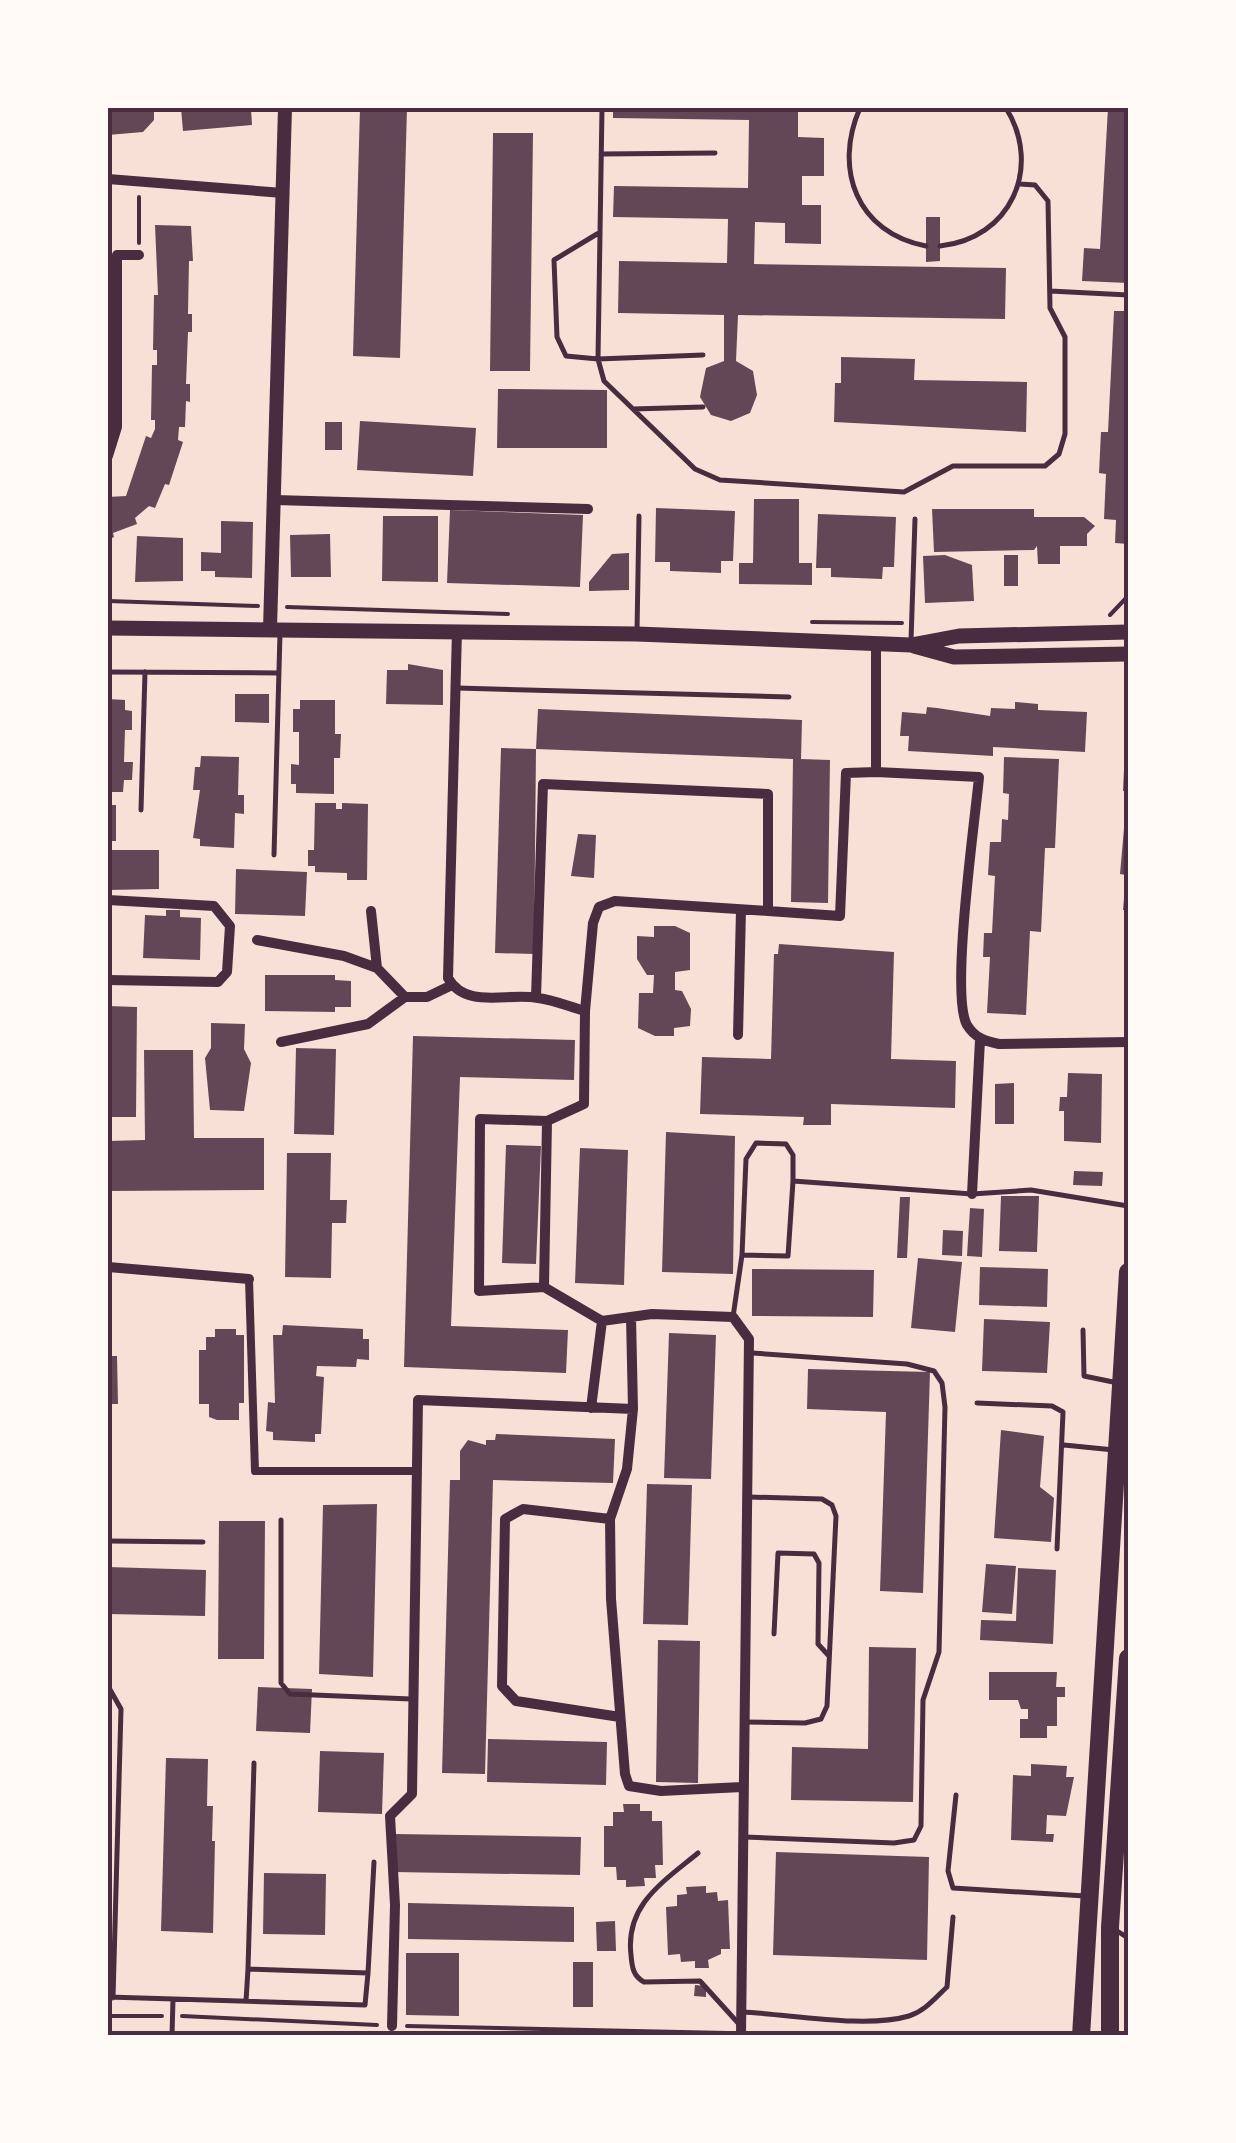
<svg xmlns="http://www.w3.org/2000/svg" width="1236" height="2143" font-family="'Alegreya Sans',sans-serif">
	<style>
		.building { fill: #644757 }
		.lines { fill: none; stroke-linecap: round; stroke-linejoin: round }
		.path { stroke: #4a2c40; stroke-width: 4 }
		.service { stroke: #4a2c40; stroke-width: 5 }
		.pedestrian { stroke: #4a2c40; stroke-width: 8 }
		.minor { stroke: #4a2c40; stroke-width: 10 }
		.tertiary { stroke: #4a2c40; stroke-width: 14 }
		.secondary { stroke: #4a2c40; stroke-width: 15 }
		.primary { stroke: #4a2c40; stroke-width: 18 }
		.neatline { fill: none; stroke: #4a2c40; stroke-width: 4 }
	</style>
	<rect width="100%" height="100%" fill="#f7e1d7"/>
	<path class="building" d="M108,108H154V120L143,132L108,135Z
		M181,108H251L252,125L183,131Z
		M360,108H407L400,358L353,356Z
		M613,108H798V137L824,138V176H802V205H821V244L785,243V223L755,222L754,264L1006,268L1005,319L738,315L736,361L753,371L757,395L750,413L731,421L711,415L700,397L706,368L724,361V315L618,313L619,261L727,263L728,219L613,217L614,186L748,188L749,120L613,118Z
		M1108,108H1128V283L1082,281L1084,248L1100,249Z
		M493,133H533L530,371H490Z
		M926,217H940V261L926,262Z
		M155,225L191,226L193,261H189L188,314H192V332H188L186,384H190V402L186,401L185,427H179L178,440L183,442L169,485L165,484L155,508L149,506L135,518L137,524L113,533L114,537L108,540V497L126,496L146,436L151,438L155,429V420H151L152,365H157V350H153L154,295H158Z
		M1114,311H1128V544L1115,543L1116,520L1104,519L1106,474L1099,473L1101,432H1108Z
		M841,357L915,359L914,380L1027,382L1026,432L834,422L835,383H841Z
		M498,389L607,390V448H497Z
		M360,421L476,428L473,476L357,470Z
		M325,422H342V450H325Z
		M754,499H799V563H812V585L739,584V563H753Z
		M656,508L735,511L733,561H721V573L670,571V562H655Z
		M932,509H1034V517H1084L1095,526L1087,534V546H1060V564H1038L1037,546L1034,550L934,552Z
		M450,510L583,515L580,587L447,583Z
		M818,514L896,517L894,567H883L882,579L831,577V568H816Z
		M383,516H438V582L382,581Z
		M221,521L253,522L252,578L215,577V571H201V552L221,553Z
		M330,534L331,577H291L290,535Z
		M137,536L183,538V581L135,582Z
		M629,553V590L589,591V582L612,554Z
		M945,555L972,565L974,601L925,603L923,556Z
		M1004,555H1018V586H1004Z
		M408,664L443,670V705L386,704L387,670H408Z
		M235,694H269V723L235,722Z
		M108,699L125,700V710L132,711V730H125L124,762H133L132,780H124L123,792H108Z
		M300,700H335V734H341L340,758H334V794L296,793V784H291V764L299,765V732H293V709H300Z
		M1015,702L1038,704V710L1087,712L1085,752L993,747V756L908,751L909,736H900L902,712L926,714L927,707L937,708L990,716L991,708L1015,709Z
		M538,709L802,720L801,759L830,760L828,903L791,902L793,759L536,749Z
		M501,748L536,749L534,954L495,953Z
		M201,756L239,757L238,795H244V814L235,813L234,848L200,846V839L193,838L200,790H193L195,767H200Z
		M1004,757L1059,759L1055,848H1045L1041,932L1030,931L1026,1015L987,1013L990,957H983L984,933H992L995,876L988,875L990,842H1001L1002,819L1008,820L1009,794L1003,793Z
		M1124,769H1128V792L1123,791Z
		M315,803H336V809H342V803L368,804L367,880H347V873L315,872V866H308V850H314Z
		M108,805H116V841H108Z
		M1125,817H1128V910H1123L1126,875L1120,874Z
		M578,834L596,835L594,878L571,876Z
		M108,850H159V889L108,890Z
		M236,869L307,872L305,916L235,914Z
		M166,910H180V917L201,918L200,960L143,958L145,915L166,916Z
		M654,926H675L690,933V970L675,972V990L682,991L691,1009L690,1026L674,1028V1036H655L638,1028L639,993H653L654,975H647L637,959V936L654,937Z
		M779,944L894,952L891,1059L956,1061L955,1108L831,1104V1125H803L804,1117L700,1114L702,1057L771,1059L774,954H778Z
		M265,975H335V980L351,981V1007H335V1012L265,1011Z
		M108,1006L137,1007L136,1117H108Z
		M211,1023L245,1024L244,1049L251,1063L244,1111L210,1110L205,1058L211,1048Z
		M413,1036L575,1040L574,1080L460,1077L451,1326L568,1330L566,1373L404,1367Z
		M296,1048L336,1049L334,1135L294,1134Z
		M144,1050H193L194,1138H264V1190L108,1191V1141L145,1140Z
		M1068,1073L1102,1074L1101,1143L1064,1141V1111H1059L1060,1097H1067Z
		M1014,1083V1124H995V1084Z
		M666,1132L735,1136L733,1274L662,1272Z
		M506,1145L541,1146L536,1264L502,1263Z
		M580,1148L628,1150L624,1285L575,1283Z
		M287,1153H331L330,1200H347L346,1223H332L331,1278L285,1277Z
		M1074,1171L1103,1172L1102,1186L1073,1185Z
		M1001,1196H1039L1037,1252L999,1251Z
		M900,1197H910L907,1258H897Z
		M970,1208L984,1209L982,1257L967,1256Z
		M943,1230L963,1231L962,1256L942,1255Z
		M918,1258L962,1262L955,1332L911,1328Z
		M980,1267L1048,1269L1047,1307L979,1305Z
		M752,1269L874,1270L873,1317L752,1316Z
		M984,1319L1050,1322L1047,1373L982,1371Z
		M283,1325L363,1329V1339H369V1360L357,1359L356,1367L317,1366L316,1376L324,1377L321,1434H315V1442L273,1440V1432L266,1431L268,1402L275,1403L273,1335H282Z
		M215,1329H236V1335H244V1403H239V1420H217L209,1417V1404H199V1350H206V1337H215Z
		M669,1333L716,1335L711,1479L664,1478Z
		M108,1356H117L118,1404H111V1420H108Z
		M808,1369L930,1372L923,1593L880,1591L886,1412L807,1409Z
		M1001,1430L1044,1436L1040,1487L1054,1498L1051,1542L994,1538Z
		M496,1434L615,1439L613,1483L493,1480L485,1774L442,1773L450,1480H460V1451L468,1440L486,1445V1440H495Z
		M647,1484L692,1485L688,1625L643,1624Z
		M377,1504L373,1677L319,1674L323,1505Z
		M219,1521H265L264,1659H218Z
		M986,1564L1016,1566L1012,1614L982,1612Z
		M108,1567L206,1570L205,1616L108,1614Z
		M1018,1568L1056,1570L1053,1644L980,1640L981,1620L1016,1621Z
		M658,1640L700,1641L698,1783L656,1782Z
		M869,1647L916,1648L913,1802L791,1800L792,1747L868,1749Z
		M989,1672H1057L1056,1687H1065V1697H1057V1726H1047V1738H1020V1719H1028V1709H1021L1018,1700H989Z
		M258,1687L312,1689L310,1733L256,1731Z
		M488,1739L607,1742L606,1785L487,1782Z
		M320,1751L384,1753L382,1814L318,1812Z
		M166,1758L208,1759L207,1806H213L212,1841H215L213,1933L161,1931Z
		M1031,1764L1067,1766L1066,1777H1074L1066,1816L1047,1815L1046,1834H1054L1053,1842L1011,1840L1013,1775L1031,1776Z
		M623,1804H640V1811H652V1821H662L663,1865H655L656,1878H644L645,1886L626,1887V1880H617L616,1867H604V1826H613V1812H624Z
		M394,1834L581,1837L580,1875L393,1872Z
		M776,1852L929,1857L927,1960L773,1955Z
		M264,1873L326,1874L325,1935L263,1934Z
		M706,1886V1893L717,1892L718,1901L728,1900L730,1949H721V1954L708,1960L709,1968H695V1961L681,1962L680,1954L668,1955L666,1907L677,1906V1895L687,1894L686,1887Z
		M408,1903L574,1907V1942L408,1939Z
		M615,1921L616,1951H597L596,1922Z
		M406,1953H459V2016L406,2015Z
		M573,1962H593V2007H573Z
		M695,1985L706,1986V1997L694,1996Z"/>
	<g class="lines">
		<path class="path" d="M139,197V243
			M108,601L258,606
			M287,607L508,614
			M1110,615L1128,596
			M812,622L902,623
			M108,2016H162
			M182,2016L377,2025
			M407,2026L727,2033
			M756,2033L842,2036"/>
		<path class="service" d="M860,108C833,169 857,233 926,246
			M601,154L715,153
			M597,234L554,260L557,337L566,356L598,359L602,108
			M940,246C1010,239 1043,168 1006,108
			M1050,291L1128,295
			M703,355L598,359L604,381L695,469L720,480L904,492L953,466H1045L1059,454L1065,434V337L1050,308L1048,201L1035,185L1020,184
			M633,409L703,407
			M637,631L639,516
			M911,641L915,519
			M108,672L279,673
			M457,688L789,697
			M141,810L145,672
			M274,855L280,633
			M742,1255L746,1159L756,1143L786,1144L793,1155V1181
			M733,1317L742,1255L788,1256L793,1181L972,1194L1031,1190L1128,1206
			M1083,1330L1084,1376L1118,1383
			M977,1403L1052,1406L1063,1412L1057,1549
			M1064,1445L1114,1450
			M281,1520V1683L290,1694L411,1699
			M108,1541L203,1542
			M774,1634L778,1553L814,1554L819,1563L818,1644L829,1656
			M108,1686L121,1709L113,1998
			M743,1722L805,1723L821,1719L827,1706L836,1516L832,1505L822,1499L749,1497
			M956,1795L948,1871L953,1888L1085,1896
			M745,1837L894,1843L914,1840L921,1826L923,1700L939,1652L945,1407L942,1383L934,1371L907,1364L752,1353
			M698,1853C663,1882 625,1905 631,1955C632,1967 633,1976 644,1982L700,1981L739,2024
			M1114,1929L1128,1938
			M368,1973L374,1862
			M108,1997L365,2005L368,1973L248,1969L254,1763
			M246,2001L248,1969
			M742,2012C789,2014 865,2029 909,2016C925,2011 935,1998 947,1987L953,1917
			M172,2036L173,1999"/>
		<path class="pedestrian" d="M249,1279L255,1471H417"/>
		<path class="minor" d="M108,179L283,193
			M108,456L117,427V255H139
			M275,500L588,509
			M457,630L448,978C466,1010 508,992 538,998C554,1000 570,1007 585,1011L584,1104L547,1121L480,1119L479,1291L544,1287L602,1321L652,1314L733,1317L749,1339L741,2036
			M876,644V772L979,777C975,821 950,995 967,1025C975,1038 985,1041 999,1044L1128,1042
			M108,900L214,906L230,926L227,972L218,982L108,980
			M371,911L377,968
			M257,940L344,956L377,968L405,997H427L452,985
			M536,997L543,784L768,794V911L840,916L846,773L876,772
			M585,1011L593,923L599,907L615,901L768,911
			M738,1035L741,910
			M281,1042L368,1024L405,997
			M972,1194L980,1040
			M108,1267L249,1279
			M544,1287L547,1121
			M591,1408L602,1321
			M633,1409L627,1469L610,1519L611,1599L625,1774L629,1786L661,1791L742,1787
			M610,1519L523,1509L505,1519L502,1686L516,1701L620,1717
			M392,2026L395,1905L390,1816L412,1794L418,1400L633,1409L631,1317"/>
		<path class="tertiary" d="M270,629L285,108"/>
		<path class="secondary" d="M108,628L637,634L911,645L959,636L1128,632
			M914,646L954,657L1128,654"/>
		<path class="primary" d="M1081,2036L1128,1272
			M1110,2036V1927L1128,1658"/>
	</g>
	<rect width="1236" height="2143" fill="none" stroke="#fffaf5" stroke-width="220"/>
	<rect x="110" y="110" width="1016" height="1923" class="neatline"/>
</svg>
